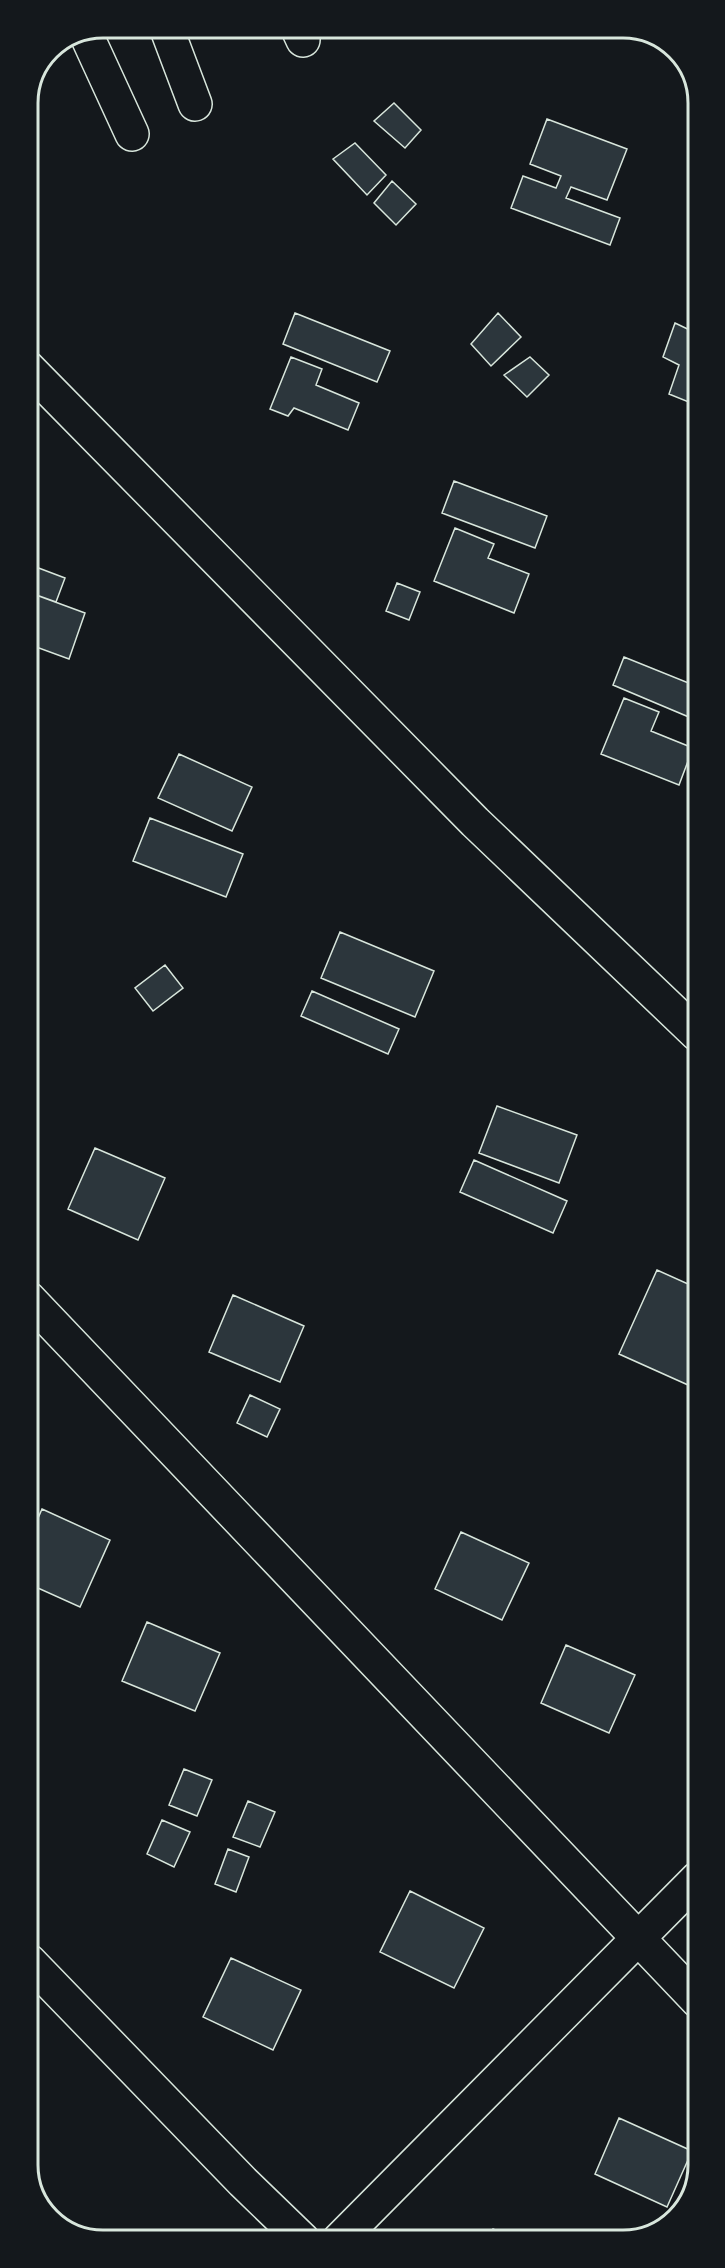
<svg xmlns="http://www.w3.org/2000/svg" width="725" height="2268" font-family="'Public Sans',sans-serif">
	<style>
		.building { fill: #2c363c; stroke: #d8e6dc; stroke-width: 1.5 }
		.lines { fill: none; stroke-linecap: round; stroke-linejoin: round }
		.minor-casing { stroke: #d8e6dc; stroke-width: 36 }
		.minor { stroke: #14181c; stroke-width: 33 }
		.rim { fill: none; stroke: #d8e6dc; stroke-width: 3 }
	</style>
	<rect width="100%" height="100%" fill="#14181c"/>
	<path class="building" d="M394,103L421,130L405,148L374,121Z
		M547,119L627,149L607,200L571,187L566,198L620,218L610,245L511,208L523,176L556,188L561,176L530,164Z
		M355,143L386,175L367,195L333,159Z
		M392,181L416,204L396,225L374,203Z
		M295,313L390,351L377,382L283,344Z
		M498,313L521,337L491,366L471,344Z
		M675,323L696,333V405L669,394L679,365L663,357Z
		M291,357L322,369L316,385L359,403L348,430L294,408L288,416L270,409Z
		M530,357L549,375L527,397L504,375Z
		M454,481L547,516L535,548L442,513Z
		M455,528L494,544L488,558L529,574L514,613L434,581Z
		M28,564L65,578L56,602L28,592Z
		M397,583L420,592L409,620L386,611Z
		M28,592L85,613L69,659L28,644Z
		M624,657L696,686V720L613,685Z
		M624,698L659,712L651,731L693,748L679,785L601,754Z
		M179,754L252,787L232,831L158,798Z
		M150,818L243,854L226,897L133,861Z
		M340,932L434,971L415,1017L321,978Z
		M165,965L183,988L153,1011L135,988Z
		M312,991L399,1029L388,1054L301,1016Z
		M497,1106L577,1135L559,1183L479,1153Z
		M95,1148L165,1178L138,1240L68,1209Z
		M474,1160L567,1201L553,1233L460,1192Z
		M657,1270L697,1288V1389L619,1354Z
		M233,1295L304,1326L280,1382L209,1352Z
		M250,1395L280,1409L267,1437L237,1423Z
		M42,1509L110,1540L80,1607L29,1584V1539Z
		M461,1532L529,1563L502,1620L435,1589Z
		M147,1622L220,1653L195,1711L122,1681Z
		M566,1645L635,1675L609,1733L541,1703Z
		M184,1769L212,1780L197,1816L169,1805Z
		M248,1801L275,1812L260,1847L233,1837Z
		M162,1820L190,1832L174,1867L147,1854Z
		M228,1849L249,1857L236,1892L215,1884Z
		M410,1891L484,1928L454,1988L380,1952Z
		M231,1958L301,1990L273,2050L203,2017Z
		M619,2118L692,2151L667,2207L595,2174Z
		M493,2229L516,2239H489Z"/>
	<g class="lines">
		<g class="minor-casing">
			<path id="minor" d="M166,27L195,104
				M297,27L303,40
				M86,34L132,134
				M27,367L475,822L697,1034
				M28,1298L698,2001
				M29,1961L243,2182L303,2240
				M339,2240L698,1878"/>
		</g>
		<use href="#minor" class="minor"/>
	</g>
	<path d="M0 0H725V2268H0ZM103 38H623A65 65 0 0 1 688 103V2165A65 65 0 0 1 623 2230H103A65 65 0 0 1 38 2165V103A65 65 0 0 1 103 38Z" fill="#14181c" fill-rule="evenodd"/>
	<path class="rim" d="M103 38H623A65 65 0 0 1 688 103V2165A65 65 0 0 1 623 2230H103A65 65 0 0 1 38 2165V103A65 65 0 0 1 103 38Z"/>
</svg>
